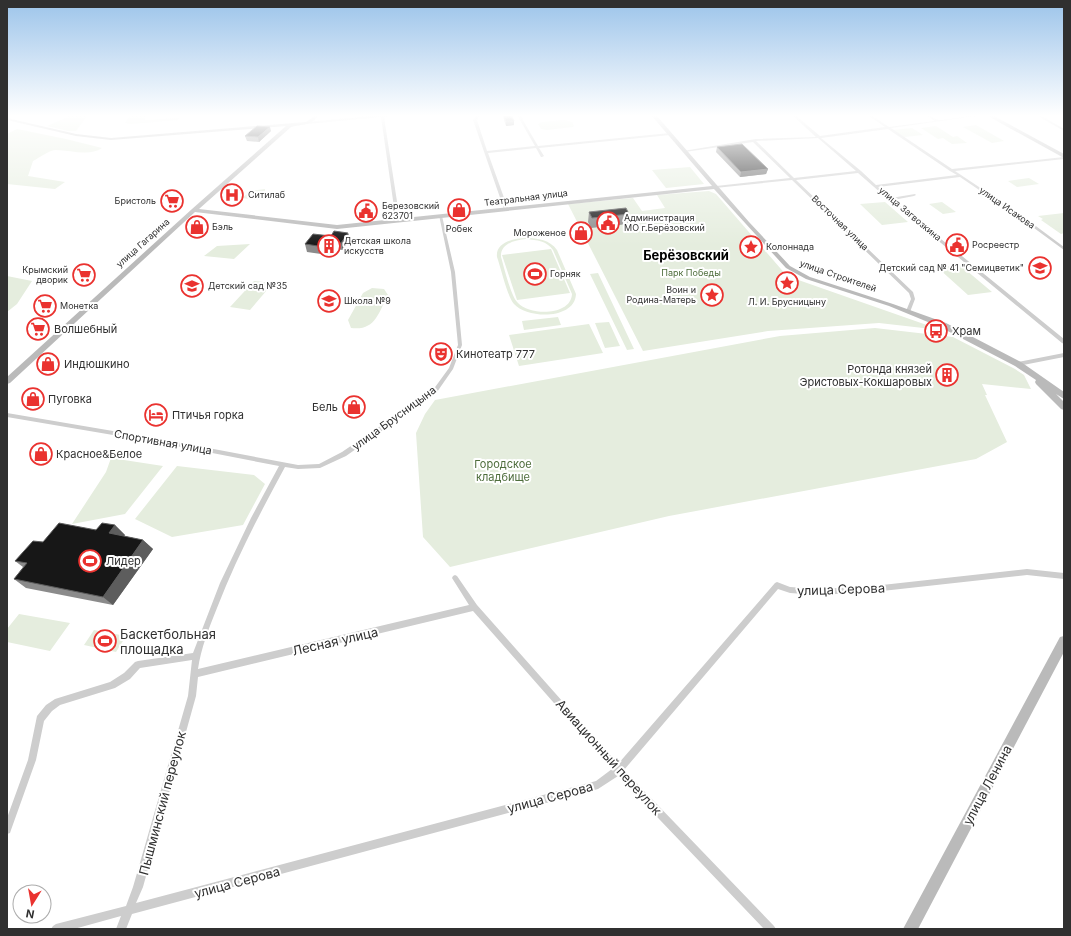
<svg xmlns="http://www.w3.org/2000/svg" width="1071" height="936" font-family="Inter,sans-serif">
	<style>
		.green { fill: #e5edde; fill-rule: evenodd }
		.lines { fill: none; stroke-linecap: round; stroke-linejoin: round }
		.street { fill: #cdcdcd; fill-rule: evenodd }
		.secondary { fill: #bababa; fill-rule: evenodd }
		.wall { fill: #8b8b8b }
		.shaded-wall { fill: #5d5d5d }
		.building { fill: #171717; stroke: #5d5d5d }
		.labels { text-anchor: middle; stroke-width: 4; stroke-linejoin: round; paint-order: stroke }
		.far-poi-label { font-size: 9px; fill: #303030; stroke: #fff; text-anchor: start }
		.far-street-label { font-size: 9px; fill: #303030; stroke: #fff }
		.far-park-label { font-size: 9px; fill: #4e6d3c; stroke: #fff }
		.poi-label { font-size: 11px; fill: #303030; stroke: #fff; text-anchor: start }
		.street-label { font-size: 11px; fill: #303030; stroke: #fff }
		.park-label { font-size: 11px; fill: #4e6d3c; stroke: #fff }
		.far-district-label { font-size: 13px; font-weight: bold; fill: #000; stroke: #fff }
		.near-street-label { font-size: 13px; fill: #303030; stroke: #fff }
		.near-poi-label { font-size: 13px; fill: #303030; stroke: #fff; text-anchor: start }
	</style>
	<rect width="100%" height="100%" fill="#fff"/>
	<path class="green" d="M72,115H88L76,131H68L47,126Z
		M132,115H146L145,120L179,118L178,120L131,124L125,123L129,117Z
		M564,120L572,122L574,126L573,127L547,130L541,129L538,124L542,122Z
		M976,125L1004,141L992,143L963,127Z
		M936,126L953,137L957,136L967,143L952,144L943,138L938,139L921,128Z
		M912,128L923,135L904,137L892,130Z
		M17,129L66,139L102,148C89,157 71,150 56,150C49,150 39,158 33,161L28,176L65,182L55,189L7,184V134Z
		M690,167L704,184L666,188L652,170Z
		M1029,178L1039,184L1017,187L1008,181Z
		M265,189V196L259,200L242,198L251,191Z
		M709,191L716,194L787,276L941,330L879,323L768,331L643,351L568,204L633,198L642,211L665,208L657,195Z
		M885,202L908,222L882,225L860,204Z
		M942,202L956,212L943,214L929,204Z
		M1064,213V233L1061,234L1041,220L1043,219L1038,216Z
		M526,238C538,238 550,240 557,250L576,294C575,320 527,319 514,304C507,296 501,268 497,257C495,242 515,238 526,238ZM526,239C537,240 547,241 553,250L572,294C571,316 530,316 518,303C511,297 504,267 501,257C500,243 516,240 526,239Z
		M250,244L234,259L204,256L217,246Z
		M551,249L570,293L517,300L502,255Z
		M960,265L992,292L968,295L938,268Z
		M598,273L634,349L627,350L590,274Z
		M7,276L32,281L17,304L7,312Z
		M254,281L273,283L250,310L230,307Z
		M372,288L384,289L388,295C378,314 375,331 351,328L348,320L363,293Z
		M558,317L561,325L524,330L522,321Z
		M609,322L620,346L605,348L595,323Z
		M589,324L603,353L519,366L509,335Z
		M875,328L953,337L1015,369L1024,375L1031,389L982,384L987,395H985L1007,442L976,459L669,516L450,567L423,537L416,433L425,414L435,400L780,336Z
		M111,458L163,466L125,514L72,524L106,472Z
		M177,466L254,475L265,484L243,525L172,537L135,519Z
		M19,614L70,623L50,651L7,642V629Z
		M94,630L126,636L116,652L84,645Z"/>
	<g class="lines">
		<path class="street" d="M382,115H397L384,117L400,221L398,222L396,221L381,117L307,124L305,123L307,122Z
			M477,115H480L477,120L487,151L535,146L517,115H520L538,146L670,133L672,134L670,135L539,148L544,156L542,157H541L536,148L488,153L508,209L506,210L504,209L473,120Z
			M792,115H795L820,136L885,127L868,115H871L889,127L935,121L926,115C931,115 935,120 941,120C955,119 969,115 983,115L891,128L952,169L1064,157V159L955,171L1021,215L1064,247V250L1019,217L960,177L878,187L891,198L915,194L916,195L914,196L893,200L1064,339V344L1062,343L889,200L858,173L796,180L913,292L915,299L910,312H906V311L911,299L909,293L792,180L715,188V186H716L790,178L753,142L685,152L683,151L756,139L816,137ZM888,129L950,171L957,175L876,185L861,171L821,138ZM818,138L856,171L794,178L756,141Z
			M989,115H1012L1011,116Z
			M1036,115H1040L1064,129V131Z
			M439,215L442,216L455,272L462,345L453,369L437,392L346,456L320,468L298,469L285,467C260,513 236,559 217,608C209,628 201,648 198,669L469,605L452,578L453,576L455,575L457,576L477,605L618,764L775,583L777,582L790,587L818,589L873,586L1027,569L1064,573V579L1027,575L873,592L818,595L790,593L778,589L624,770L774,926L776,929H764L618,776L598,789L132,914L126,929H116L121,916L74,929H51L53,926L56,924L126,906L133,887L188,696L192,660L140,668L130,679L115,688L60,705L52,711L44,721L36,760L11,830L10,833L7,834V818L28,760L37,716L46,705L55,699L110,682L124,673L135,662L138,661L193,653L220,583L251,518L279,466L166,444L7,417V413L166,440L298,465L319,464L342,452L433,390L449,368L458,345L451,272ZM473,611L612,769L596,781L136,903L143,887L196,696L198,677Z
			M1064,353V357L1018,366L1015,364L1018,362Z"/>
		<path class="secondary" d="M314,115H318C313,126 301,124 291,127L199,209L337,225L712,186L651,115H656L749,222L790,266L810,277L893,304L946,323L1021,362L1064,392V399L1056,394L1064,402V410L1061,409L1036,384L1035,382L1036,380L1015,366L940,327L889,306L806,279L786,268L714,189L337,229L195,212L10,383L7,384V377L192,209L286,126L111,140L76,136L7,120V118L76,134L111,138L306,122L312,118Z
			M986,115H992L1064,154V158Z
			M1064,636V652L918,929H903L1060,637Z"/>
	</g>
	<path class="wall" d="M503,115L514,121V125L506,126L504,120Z
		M271,131L259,142L247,141L245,136Z
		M717,147L768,169L766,174L740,177L716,152Z
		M589,212L629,214L628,224L591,228L588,222Z
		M348,233L350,240L343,250L325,248L321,254L307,252L305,244L331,236Z
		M115,525L125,535L124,536L143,540L153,549L113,605L26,588L14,579L23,567L15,561L43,542Z"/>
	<path class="shaded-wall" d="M506,121H514V125L506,126Z
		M270,127L271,131L259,142L258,137Z
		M768,169L766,174L740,177L741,172Z
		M348,233L350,240L343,250L341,243Z
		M322,241L325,248L321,254L318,246Z
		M115,525L125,535L119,543L109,533Z
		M143,540L153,549L113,605L103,597Z"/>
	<path class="building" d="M503,115H511L514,121H506Z
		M257,126L270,127L258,137L245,136Z
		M742,144L768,169L741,172L717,147Z
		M626,208L629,214L592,218L589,212Z
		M334,231L348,233L341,243L322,241L318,246L305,244L313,234L331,236Z
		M59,523L96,530L102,523L115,525L109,533L143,540L103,597L14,579L27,563L15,561L33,541L43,542Z"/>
	<linearGradient id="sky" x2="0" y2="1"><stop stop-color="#9cc4ea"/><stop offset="0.47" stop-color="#fff"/><stop offset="1" stop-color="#fff" stop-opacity="0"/></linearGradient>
	<rect width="1071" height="246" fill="url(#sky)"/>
	<defs>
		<g id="hospital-ring" transform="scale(1.15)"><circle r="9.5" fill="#fff" stroke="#ea322f" stroke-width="1.5"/><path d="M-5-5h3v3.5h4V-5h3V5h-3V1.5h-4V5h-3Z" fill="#ea322f"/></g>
		<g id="supermarket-ring" transform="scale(1.15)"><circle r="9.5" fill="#fff" stroke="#ea322f" stroke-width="1.5"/><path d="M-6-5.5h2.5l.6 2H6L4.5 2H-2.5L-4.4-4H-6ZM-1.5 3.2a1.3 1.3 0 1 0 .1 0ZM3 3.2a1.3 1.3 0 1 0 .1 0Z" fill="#ea322f"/></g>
		<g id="shop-ring" transform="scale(1.15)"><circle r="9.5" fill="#fff" stroke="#ea322f" stroke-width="1.5"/><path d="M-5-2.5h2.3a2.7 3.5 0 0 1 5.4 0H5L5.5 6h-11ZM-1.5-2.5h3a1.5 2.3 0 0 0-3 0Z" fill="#ea322f"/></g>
		<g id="civic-ring" transform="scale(1.15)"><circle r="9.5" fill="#fff" stroke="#ea322f" stroke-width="1.5"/><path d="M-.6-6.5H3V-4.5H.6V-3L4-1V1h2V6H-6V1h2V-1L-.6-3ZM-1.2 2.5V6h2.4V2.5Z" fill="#ea322f"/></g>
		<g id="building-ring" transform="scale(1.15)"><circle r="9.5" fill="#fff" stroke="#ea322f" stroke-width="1.5"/><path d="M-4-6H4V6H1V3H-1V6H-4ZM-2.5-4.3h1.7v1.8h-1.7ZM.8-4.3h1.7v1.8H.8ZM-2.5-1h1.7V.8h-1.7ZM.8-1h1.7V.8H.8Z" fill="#ea322f"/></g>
		<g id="sight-ring" transform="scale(1.15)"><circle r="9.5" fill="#fff" stroke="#ea322f" stroke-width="1.5"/><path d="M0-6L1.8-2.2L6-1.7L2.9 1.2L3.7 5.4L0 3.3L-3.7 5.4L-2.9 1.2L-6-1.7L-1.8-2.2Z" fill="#ea322f"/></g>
		<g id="school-ring" transform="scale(1.15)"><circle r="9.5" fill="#fff" stroke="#ea322f" stroke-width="1.5"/><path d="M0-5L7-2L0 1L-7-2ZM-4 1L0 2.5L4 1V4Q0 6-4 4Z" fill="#ea322f"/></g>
		<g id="stadium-ring" transform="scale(1.15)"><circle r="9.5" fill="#fff" stroke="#ea322f" stroke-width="1.5"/><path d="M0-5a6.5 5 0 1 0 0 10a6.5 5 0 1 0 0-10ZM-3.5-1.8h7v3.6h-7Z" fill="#ea322f"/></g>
		<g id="bus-ring" transform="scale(1.15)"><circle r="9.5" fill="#fff" stroke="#ea322f" stroke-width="1.5"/><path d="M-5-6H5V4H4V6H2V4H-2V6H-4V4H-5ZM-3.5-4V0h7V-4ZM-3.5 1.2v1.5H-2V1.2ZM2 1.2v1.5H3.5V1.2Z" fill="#ea322f"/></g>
		<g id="theatre-ring" transform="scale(1.15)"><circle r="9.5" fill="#fff" stroke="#ea322f" stroke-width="1.5"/><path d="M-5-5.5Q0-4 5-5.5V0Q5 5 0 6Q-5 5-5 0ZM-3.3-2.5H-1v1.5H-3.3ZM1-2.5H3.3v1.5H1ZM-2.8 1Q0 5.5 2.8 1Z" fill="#ea322f"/></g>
		<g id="hotel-ring" transform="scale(1.15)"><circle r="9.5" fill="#fff" stroke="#ea322f" stroke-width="1.5"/><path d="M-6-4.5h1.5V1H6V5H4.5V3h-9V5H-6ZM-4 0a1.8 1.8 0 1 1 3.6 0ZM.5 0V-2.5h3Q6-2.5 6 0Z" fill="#ea322f"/></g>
	</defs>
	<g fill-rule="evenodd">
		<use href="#hospital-ring" x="232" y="195"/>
		<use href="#supermarket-ring" x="172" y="201"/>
		<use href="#shop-ring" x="459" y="210"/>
		<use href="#civic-ring" x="366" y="211"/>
		<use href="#civic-ring" x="608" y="223"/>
		<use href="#shop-ring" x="197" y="227"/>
		<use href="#shop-ring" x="581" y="233"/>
		<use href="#civic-ring" x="957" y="245"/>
		<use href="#building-ring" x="329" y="246"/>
		<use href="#sight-ring" x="751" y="247"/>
		<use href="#school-ring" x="1040" y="268"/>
		<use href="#stadium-ring" x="535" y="274"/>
		<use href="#supermarket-ring" x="84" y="275"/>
		<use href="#sight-ring" x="787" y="283"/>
		<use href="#school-ring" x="192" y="286"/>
		<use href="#sight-ring" x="712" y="295"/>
		<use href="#school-ring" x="329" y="301"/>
		<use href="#supermarket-ring" x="45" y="306"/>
		<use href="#supermarket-ring" x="38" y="329"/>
		<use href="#bus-ring" x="936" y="331"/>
		<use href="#theatre-ring" x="441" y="354"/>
		<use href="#shop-ring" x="48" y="364"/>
		<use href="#building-ring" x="947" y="375"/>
		<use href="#shop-ring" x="33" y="399"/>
		<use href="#shop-ring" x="354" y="407"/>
		<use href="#hotel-ring" x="156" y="415"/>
		<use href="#shop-ring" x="41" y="454"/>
		<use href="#stadium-ring" x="90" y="561"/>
		<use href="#stadium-ring" x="105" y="641"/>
	</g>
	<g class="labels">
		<g class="far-poi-label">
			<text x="248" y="198">Ситилаб</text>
			<text x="156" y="204" text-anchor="end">Бристоль</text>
			<text x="382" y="209">Березовский<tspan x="382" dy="10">623701</tspan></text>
			<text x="624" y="221">Администрация<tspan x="624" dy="10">МО г.Берёзовский</tspan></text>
			<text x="212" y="230">Бэль</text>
			<text x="459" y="232" text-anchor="middle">Робек</text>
			<text x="566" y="236" text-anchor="end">Мороженое</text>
			<text x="344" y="244">Детская школа<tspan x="344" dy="10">искусств</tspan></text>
			<text x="972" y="248">Росреестр</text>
			<text x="766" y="250">Колоннада</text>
			<text x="1024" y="271" text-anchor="end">Детский сад № 41 "Семицветик"</text>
			<text x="68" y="273" text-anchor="end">Крымский<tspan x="68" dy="10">дворик</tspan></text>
			<text x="550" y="277">Горняк</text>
			<text x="208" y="289">Детский сад №35</text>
			<text x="696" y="293" text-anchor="end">Воин и<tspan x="696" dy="10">Родина-Матерь</tspan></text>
			<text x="344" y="304">Школа №9</text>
			<text x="787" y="305" text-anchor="middle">Л. И. Брусницыну</text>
			<text x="60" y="309">Монетка</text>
		</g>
		<g class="far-street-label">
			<text transform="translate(526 198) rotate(-7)" y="3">Театральная улица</text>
			<text transform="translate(1007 208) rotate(35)" y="3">улица Исакова</text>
			<text transform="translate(910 214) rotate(40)" y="3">улица Загвозкина</text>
			<text transform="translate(840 223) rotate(44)" y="3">Восточная улица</text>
			<text transform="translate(143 243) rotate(-42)" y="3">улица Гагарина</text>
			<text transform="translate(838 276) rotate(19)" y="3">улица Строителей</text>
		</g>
		<g class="far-park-label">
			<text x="691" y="276">Парк Победы</text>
		</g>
		<g class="poi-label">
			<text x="54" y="333">Волшебный</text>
			<text x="952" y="335">Храм</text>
			<text x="456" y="358">Кинотеатр 777</text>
			<text x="64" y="368">Индюшкино</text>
			<text x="932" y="373" text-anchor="end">Ротонда князей<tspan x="932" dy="13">Эристовых-Кокшаровых</tspan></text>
			<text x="48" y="403">Пуговка</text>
			<text x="338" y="411" text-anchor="end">Бель</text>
			<text x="172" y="419">Птичья горка</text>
			<text x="56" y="458">Красное&amp;Белое</text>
			<text x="106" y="565">Лидер</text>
		</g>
		<g class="street-label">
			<text transform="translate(394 418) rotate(-36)" y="4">улица Брусницына</text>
			<text transform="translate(163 442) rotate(10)" y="4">Спортивная улица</text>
		</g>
		<g class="park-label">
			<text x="503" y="468">Городское<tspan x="503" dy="13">кладбище</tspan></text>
		</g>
		<g class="far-district-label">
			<text x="686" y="260">Берёзовский</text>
		</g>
		<g class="near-street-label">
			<text transform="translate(841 589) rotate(-2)" y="5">улица Серова</text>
			<text transform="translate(335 641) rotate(-13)" y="5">Лесная улица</text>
			<text transform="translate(609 757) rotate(48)" y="5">Авиационный переулок</text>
			<text transform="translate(987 785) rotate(-62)" y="5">улица Ленина</text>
			<text transform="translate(550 797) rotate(-15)" y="5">улица Серова</text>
			<text transform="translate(162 803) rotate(-75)" y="5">Пышминский переулок</text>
			<text transform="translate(237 882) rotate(-15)" y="5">улица Серова</text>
		</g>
		<g class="near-poi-label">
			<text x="120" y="639">Баскетбольная<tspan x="120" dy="15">площадка</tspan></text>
		</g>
	</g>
	<rect width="1071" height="936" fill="none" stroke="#303030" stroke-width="16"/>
	<g transform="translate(32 904) rotate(191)"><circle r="19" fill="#ffffff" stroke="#acacac"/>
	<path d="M0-3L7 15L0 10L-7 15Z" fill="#ea322f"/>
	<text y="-6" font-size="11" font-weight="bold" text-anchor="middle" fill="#303030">N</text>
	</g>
</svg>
